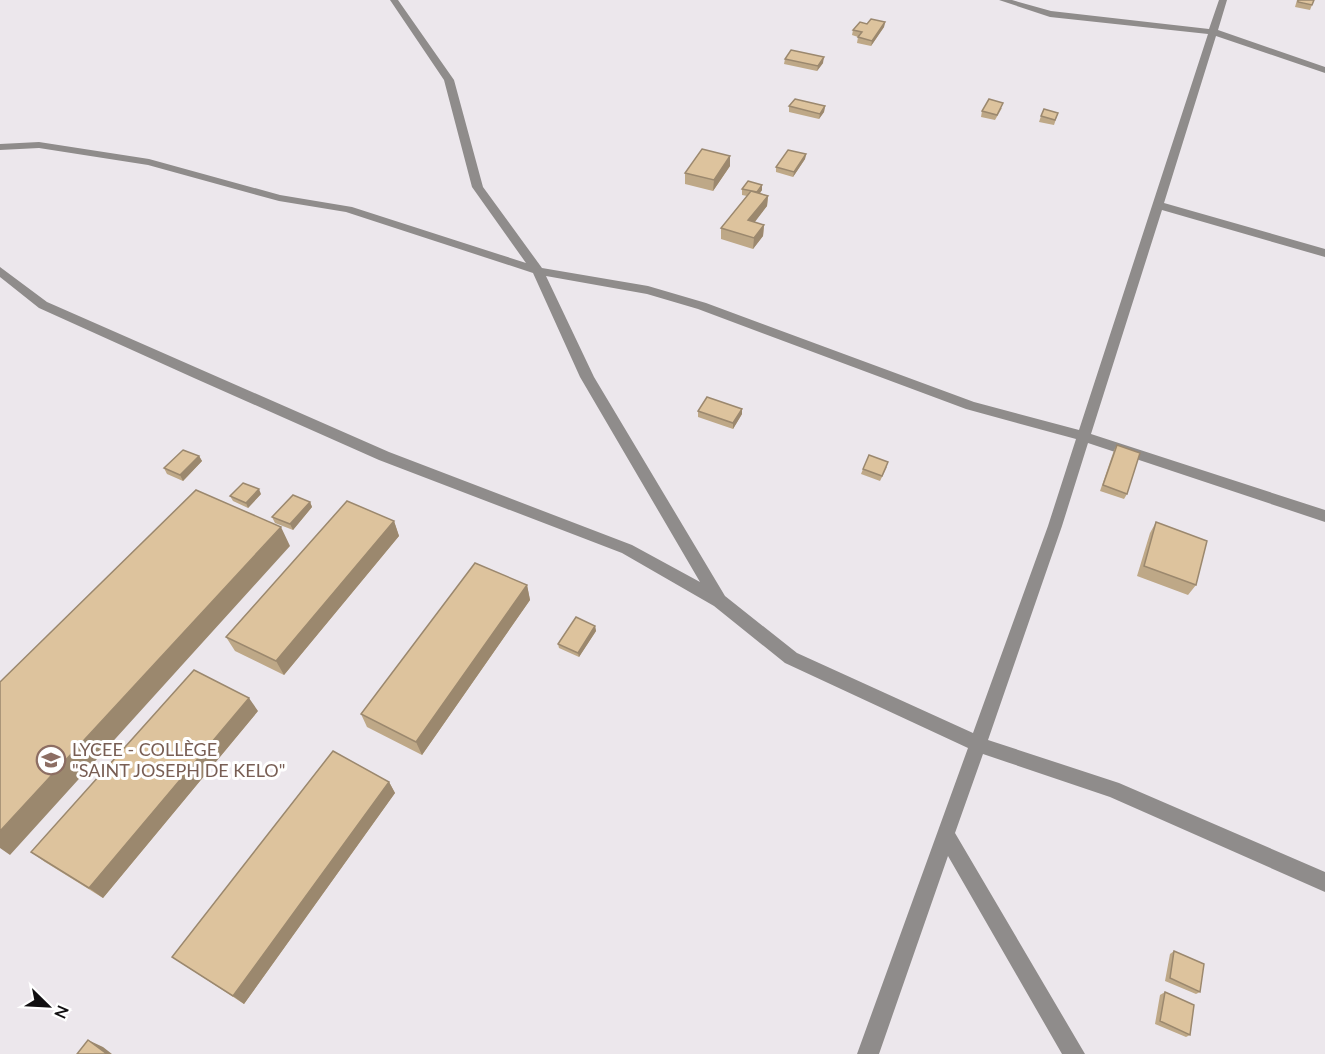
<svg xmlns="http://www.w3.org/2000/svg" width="1325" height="1054" font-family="Lato,sans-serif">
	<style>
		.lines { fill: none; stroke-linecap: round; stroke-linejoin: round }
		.minor { fill: #8f8c8b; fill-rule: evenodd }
		.wall { fill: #bea887 }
		.shaded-wall { fill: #9b886e }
		.building { fill: #ddc39d; stroke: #9b886e; stroke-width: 1.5 }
		.labels { text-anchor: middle; stroke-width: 6; stroke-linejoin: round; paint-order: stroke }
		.education-label { font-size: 18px; fill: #785e54; stroke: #fff; text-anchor: start }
	</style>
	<rect width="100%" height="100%" fill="#ece7ec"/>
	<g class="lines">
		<path class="minor" d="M390,0H398L454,80L483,187L542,268L648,286L706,303L974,402L1079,430L1208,34L1050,17L999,0H1012L1051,11L1209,29L1219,0H1227L1218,30L1325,67V73L1216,36L1164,203L1325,249V257L1162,210L1091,434L1325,510V522L1088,443L1062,526L988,740L1119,783L1325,872V892L1110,797L983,754L955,833L1085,1054H1062L948,856L879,1054H857L968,748L785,663L714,606L622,553L379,460L194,378L39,308L0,277V267L47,302L389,452L632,545L700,582L580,377L533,273L346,212L279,201L148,165L39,148L0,150V144L39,142L149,159L280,195L352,207L526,263L472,187L444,80ZM546,276L647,294L698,309L966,409L1076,439L1048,526L973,733L797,653L725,596L594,377Z"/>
	</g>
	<path class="wall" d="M1297,0H1314L1310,10L1295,7Z
		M885,22L884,27L871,46L857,43L858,37L852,35L853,30L867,24Z
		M785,59L823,63L817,71L784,64Z
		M789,106H825L824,112L819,119L789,112Z
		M1002,108L995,120L981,117L982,111Z
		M1058,113L1054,125L1039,122L1041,116Z
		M806,154L805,159L793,177L776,172V167Z
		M730,156V166L713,191L685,184V173Z
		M742,189L762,190L760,193L768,196L767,206L754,222L764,225L763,236L753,249L721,239V228L747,196L742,195Z
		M742,409V414L733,429L698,417V411Z
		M1117,445L1127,494L1124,499L1100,491L1114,450Z
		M199,456L202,461L183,481L167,474L164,468Z
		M887,467L880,481L861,474L863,469Z
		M261,494L248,508L233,501L230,496Z
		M310,502L312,507L293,530L275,523L272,517Z
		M394,521L399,536L284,675L235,651L226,637Z
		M1156,522L1196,585L1188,595L1137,576L1150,533Z
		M527,585L530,600L422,755L367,727L361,714Z
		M595,626L596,631L579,657L559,648L558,644Z
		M258,711L103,898L45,862L31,852Z
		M389,782L395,793L244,1004L172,957Z
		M1174,951L1200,992L1196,994L1165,981L1170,954Z
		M1165,992L1190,1035L1186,1037L1155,1024L1160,995Z"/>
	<path class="shaded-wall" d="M885,22L884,27L871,46L872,41Z
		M824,57L823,63L817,71L818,66Z
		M825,106L824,112L819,119L820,114Z
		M806,154L805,159L793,177L794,172Z
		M730,156V166L713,191L714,180Z
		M762,185V190L756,199L757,193Z
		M768,196L767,206L748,231V220Z
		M764,225L763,236L753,249L754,238Z
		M742,409V414L733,429V423Z
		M199,456L202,461L183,481L180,475Z
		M259,489L261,494L248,508L246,503Z
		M310,502L312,507L293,530L290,524Z
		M394,521L399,536L284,675L276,661Z
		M281,527L290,546L10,855L0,848V831Z
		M527,585L530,600L422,755L416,742Z
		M595,626L596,631L579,657L578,653Z
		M249,698L258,711L103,898L89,888Z
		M389,782L395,793L244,1004L233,996Z
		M88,1040L103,1047L112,1054H107Z"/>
	<path class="building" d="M1298,0H1314L1312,5L1298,2Z
		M871,19L885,22L872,41L858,37L862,32L853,30L860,22L867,24Z
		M791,50L824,57L818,66L785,59Z
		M795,99L825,106L820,114L789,106Z
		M989,99L1003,103L997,115L982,111Z
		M1044,109L1058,113L1055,120L1041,116Z
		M702,149L730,156L714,180L685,173Z
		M788,150L806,154L794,172L776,167Z
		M748,181L762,185L757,192L742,189Z
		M751,191L768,196L748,220L764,225L754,238L721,228Z
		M707,397L742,409L733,423L698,411Z
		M1117,445L1140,453L1127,494L1103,485Z
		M183,450L199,456L180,475L164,468Z
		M869,455L888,462L882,476L863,469Z
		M243,483L259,489L246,503L230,496Z
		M196,490L281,527L0,831V682Z
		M293,495L310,502L290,524L272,517Z
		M347,501L394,521L276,661L226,637Z
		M1156,522L1207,541L1196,585L1144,566Z
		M475,563L527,585L416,742L361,714Z
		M576,617L595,626L578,653L558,644Z
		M194,670L249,698L89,888L31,852Z
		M333,751L389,782L233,996L172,957Z
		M1174,951L1204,964L1200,992L1170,978Z
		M1165,992L1194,1005L1190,1035L1160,1021Z
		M88,1040L107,1054H77Z"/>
	<defs>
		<g id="school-ring" transform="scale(1.5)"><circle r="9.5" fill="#fff" stroke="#8d6e63" stroke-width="1.5"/><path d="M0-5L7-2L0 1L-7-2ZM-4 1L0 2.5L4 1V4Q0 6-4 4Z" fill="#8d6e63"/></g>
	</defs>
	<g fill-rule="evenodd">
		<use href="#school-ring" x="51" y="760"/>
	</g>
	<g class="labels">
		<g class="education-label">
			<text x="72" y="756">LYCEE - COLLÈGE<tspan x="72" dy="21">"SAINT JOSEPH DE KELO"</tspan></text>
		</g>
	</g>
	<g transform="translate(48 1006) rotate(114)" stroke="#ffffff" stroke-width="4.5" paint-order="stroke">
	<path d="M0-4.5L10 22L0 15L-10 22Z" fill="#110f11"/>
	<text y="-9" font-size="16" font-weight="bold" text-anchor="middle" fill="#110f11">N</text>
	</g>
</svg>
